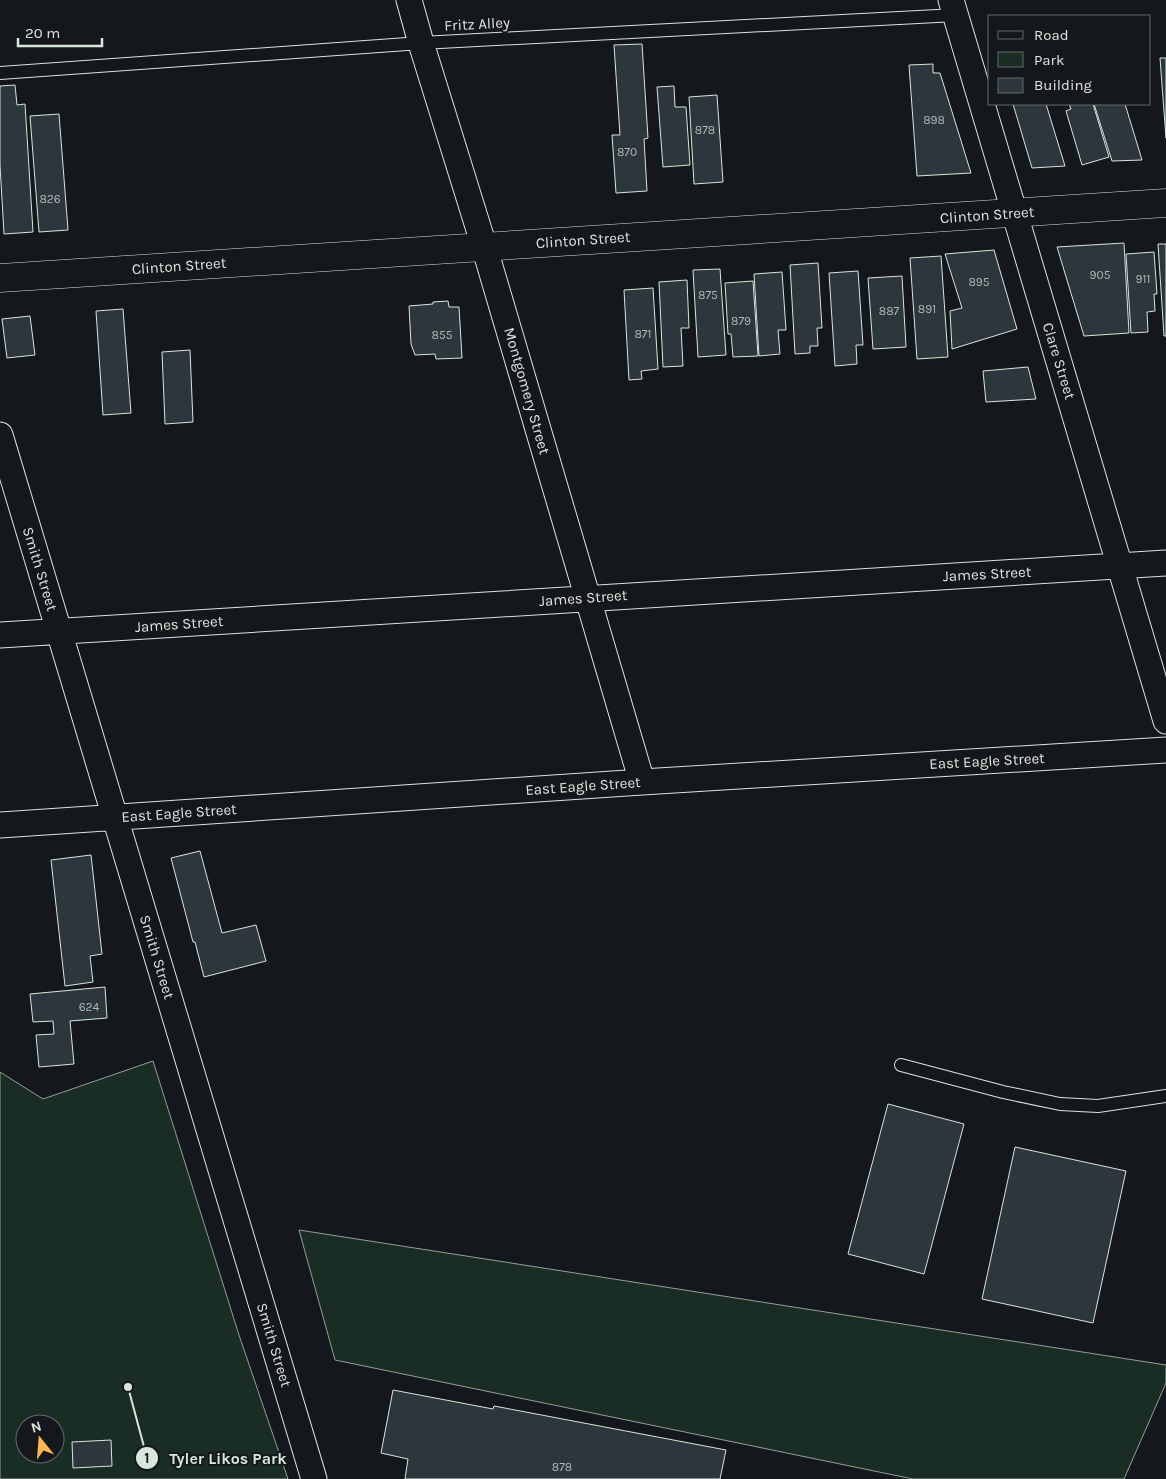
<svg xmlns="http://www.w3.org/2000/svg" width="1166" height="1479" font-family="Karla,sans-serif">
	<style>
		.green { fill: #1a2d24; stroke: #939e99; fill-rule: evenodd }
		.building { fill: #2c363c; stroke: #d8e6dc }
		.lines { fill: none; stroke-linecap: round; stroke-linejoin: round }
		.lane-casing { stroke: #d8e6dc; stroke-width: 14 }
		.street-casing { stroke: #d8e6dc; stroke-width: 27 }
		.primary-casing { stroke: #d8e6dc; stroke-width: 29 }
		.lane { stroke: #14181c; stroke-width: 12 }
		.street { stroke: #14181c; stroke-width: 25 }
		.primary { stroke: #14181c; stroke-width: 28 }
		.labels { text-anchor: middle; stroke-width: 4; stroke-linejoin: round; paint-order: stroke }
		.number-label { font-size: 12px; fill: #adbab4 }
		.street-label { font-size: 15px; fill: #d8e6dc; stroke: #14181c }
		.leader { fill: none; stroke: #d8e6dc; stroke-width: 2 }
		.callout-dot { fill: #d8e6dc; stroke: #14181c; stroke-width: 2 }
		.mark-label { font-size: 15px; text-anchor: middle; font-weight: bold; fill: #111 }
		.callout-label { font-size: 16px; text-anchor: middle; font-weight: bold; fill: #d8e6dc; stroke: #14181c; stroke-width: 4; stroke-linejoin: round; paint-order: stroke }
	</style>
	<rect width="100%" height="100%" fill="#14181c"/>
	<path class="green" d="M153,1061L239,1335L288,1479H0V1072L43,1099ZM25,1424H55V1454H25Z
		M299,1230L1166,1365V1383L1124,1479H913L335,1360Z"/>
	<path class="building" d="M642,44L648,138L644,139L647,191L616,193L612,135H620L614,45Z
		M1160,58H1166V138Z
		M933,64V73H940L971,173L917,176L909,65Z
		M15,85L17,105L25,104L33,232L4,234L0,165V86Z
		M674,86L675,107H686L690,165L663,167L657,87Z
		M717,95L723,182L694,184L689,97Z
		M1013,104H1046L1065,166L1032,168Z
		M1069,104H1093L1109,157L1082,165L1066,111L1071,109Z
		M1094,104H1125L1142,160L1112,161Z
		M59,114L68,230L39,232L30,116Z
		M1124,243L1129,333L1084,336L1057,247Z
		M1158,244H1166V336H1164Z
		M994,250L1017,329L952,349L950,311L962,308L945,254Z
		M1154,252L1157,294H1154L1155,311L1147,312L1148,332L1131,333L1126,254Z
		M941,256L948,357L917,359L910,258Z
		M818,263L822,328H817L818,346H810V353L795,354L790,265Z
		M720,269L726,355L698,357L693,270Z
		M858,271L863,345H856L857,364L835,366L829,273Z
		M782,272L786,330H778L780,354L759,356L754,274Z
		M902,276L906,347L873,349L868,278Z
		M687,280L689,328H681L683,366L663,367L659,282Z
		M753,281L758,356L733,357L731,334H728L725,283Z
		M653,288L658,369L641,371L642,379L629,380L624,290Z
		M448,301L449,307H459L462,358L436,359L435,354L415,355L411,344L409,306L433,304V302Z
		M123,309L131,413L103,415L96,311Z
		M30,316L35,355L7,358L2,319Z
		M190,350L193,422L165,424L162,352Z
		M1028,367L1036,399L986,402L983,371Z
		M200,851L222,933L256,925L266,961L204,977L195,942H193L171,858Z
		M91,855L102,954L90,956L93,982L65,986L51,860Z
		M105,987L107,1018L70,1021L74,1064L39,1067L36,1035L54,1034L53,1021L33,1022L30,994Z
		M888,1104L964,1124L924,1274L848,1254Z
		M1015,1147L1126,1171L1093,1323L982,1299Z
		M393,1390L493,1409L494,1406L726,1450L720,1479H405L408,1459L381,1453Z
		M111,1440L112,1466L73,1468L72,1442Z"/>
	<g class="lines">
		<g class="lane-casing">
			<path id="lane" d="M0,73L421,43L956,15
				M901,1065L1003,1092L1060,1104L1098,1106L1166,1096"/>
		</g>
		<g class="street-casing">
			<path id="street" d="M409,0L421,43L484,246L642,782
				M951,0L1166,721
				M0,435L314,1479
				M0,635L1166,563
				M0,825L642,782L1166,750"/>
		</g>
		<g class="primary-casing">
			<path id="primary" d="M0,278L1166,203"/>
		</g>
		<use href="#lane" class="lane"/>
		<use href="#street" class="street"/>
		<use href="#primary" class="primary"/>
	</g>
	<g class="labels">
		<g class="number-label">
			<text x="934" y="124">898</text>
			<text x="705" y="134">878</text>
			<text x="627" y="156">870</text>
			<text x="50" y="203">826</text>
			<text x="1100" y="279">905</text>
			<text x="1143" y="283">911</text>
			<text x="979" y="286">895</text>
			<text x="708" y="299">875</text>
			<text x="927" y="313">891</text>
			<text x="889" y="315">887</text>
			<text x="741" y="325">879</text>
			<text x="643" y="338">871</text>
			<text x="442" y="339">855</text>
			<text x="89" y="1011">624</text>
			<text x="562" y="1471">878</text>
		</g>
		<g class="street-label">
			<text transform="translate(477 24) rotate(-3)" y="5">Fritz Alley</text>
			<text transform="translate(987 215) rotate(-4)" y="5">Clinton Street</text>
			<text transform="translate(583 240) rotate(-4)" y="5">Clinton Street</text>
			<text transform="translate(179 266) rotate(-4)" y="5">Clinton Street</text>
			<text transform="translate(1059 361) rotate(73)" y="5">Clare Street</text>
			<text transform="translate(527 391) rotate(74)" y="5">Montgomery Street</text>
			<text transform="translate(40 569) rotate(73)" y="5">Smith Street</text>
			<text transform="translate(987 574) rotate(-3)" y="5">James Street</text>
			<text transform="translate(583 598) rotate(-4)" y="5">James Street</text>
			<text transform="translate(179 624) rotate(-4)" y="5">James Street</text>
			<text transform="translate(987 761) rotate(-3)" y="5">East Eagle Street</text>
			<text transform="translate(583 786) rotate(-4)" y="5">East Eagle Street</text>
			<text transform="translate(179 813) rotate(-4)" y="5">East Eagle Street</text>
			<text transform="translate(157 957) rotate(73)" y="5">Smith Street</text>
			<text transform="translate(274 1345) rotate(73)" y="5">Smith Street</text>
		</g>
	</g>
	<path class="leader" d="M128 1387L147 1458"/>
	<g class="callout-dot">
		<circle cx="128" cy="1387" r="5"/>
		<circle cx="147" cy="1458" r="12"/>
	</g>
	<g class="mark-label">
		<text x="147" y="1463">1</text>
	</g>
	<g class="callout-label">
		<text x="228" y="1464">Tyler Likos Park</text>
	</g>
	<rect x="988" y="15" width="162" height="90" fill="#14181c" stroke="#626a69"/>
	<rect x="998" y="31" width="25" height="8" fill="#14181c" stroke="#626a69"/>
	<text x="1034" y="40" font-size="15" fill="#d8e6dc">Road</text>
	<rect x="998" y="52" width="25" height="15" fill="#1a2d24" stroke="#626a69"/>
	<text x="1034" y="65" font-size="15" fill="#d8e6dc">Park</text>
	<rect x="998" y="78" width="25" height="15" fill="#2c363c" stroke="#626a69"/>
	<text x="1034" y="90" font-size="15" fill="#d8e6dc">Building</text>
	<g transform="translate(40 1439) rotate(343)"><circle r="24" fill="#14181c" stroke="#626a69"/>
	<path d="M0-4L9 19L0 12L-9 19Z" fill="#ffb74d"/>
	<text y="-8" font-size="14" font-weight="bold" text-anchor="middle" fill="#d8e6dc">N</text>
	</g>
	<path d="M18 38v8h84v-8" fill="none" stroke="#d8e6dc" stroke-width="2.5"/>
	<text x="25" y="38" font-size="15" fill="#d8e6dc" stroke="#14181c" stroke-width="4" paint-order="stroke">20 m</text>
</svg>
